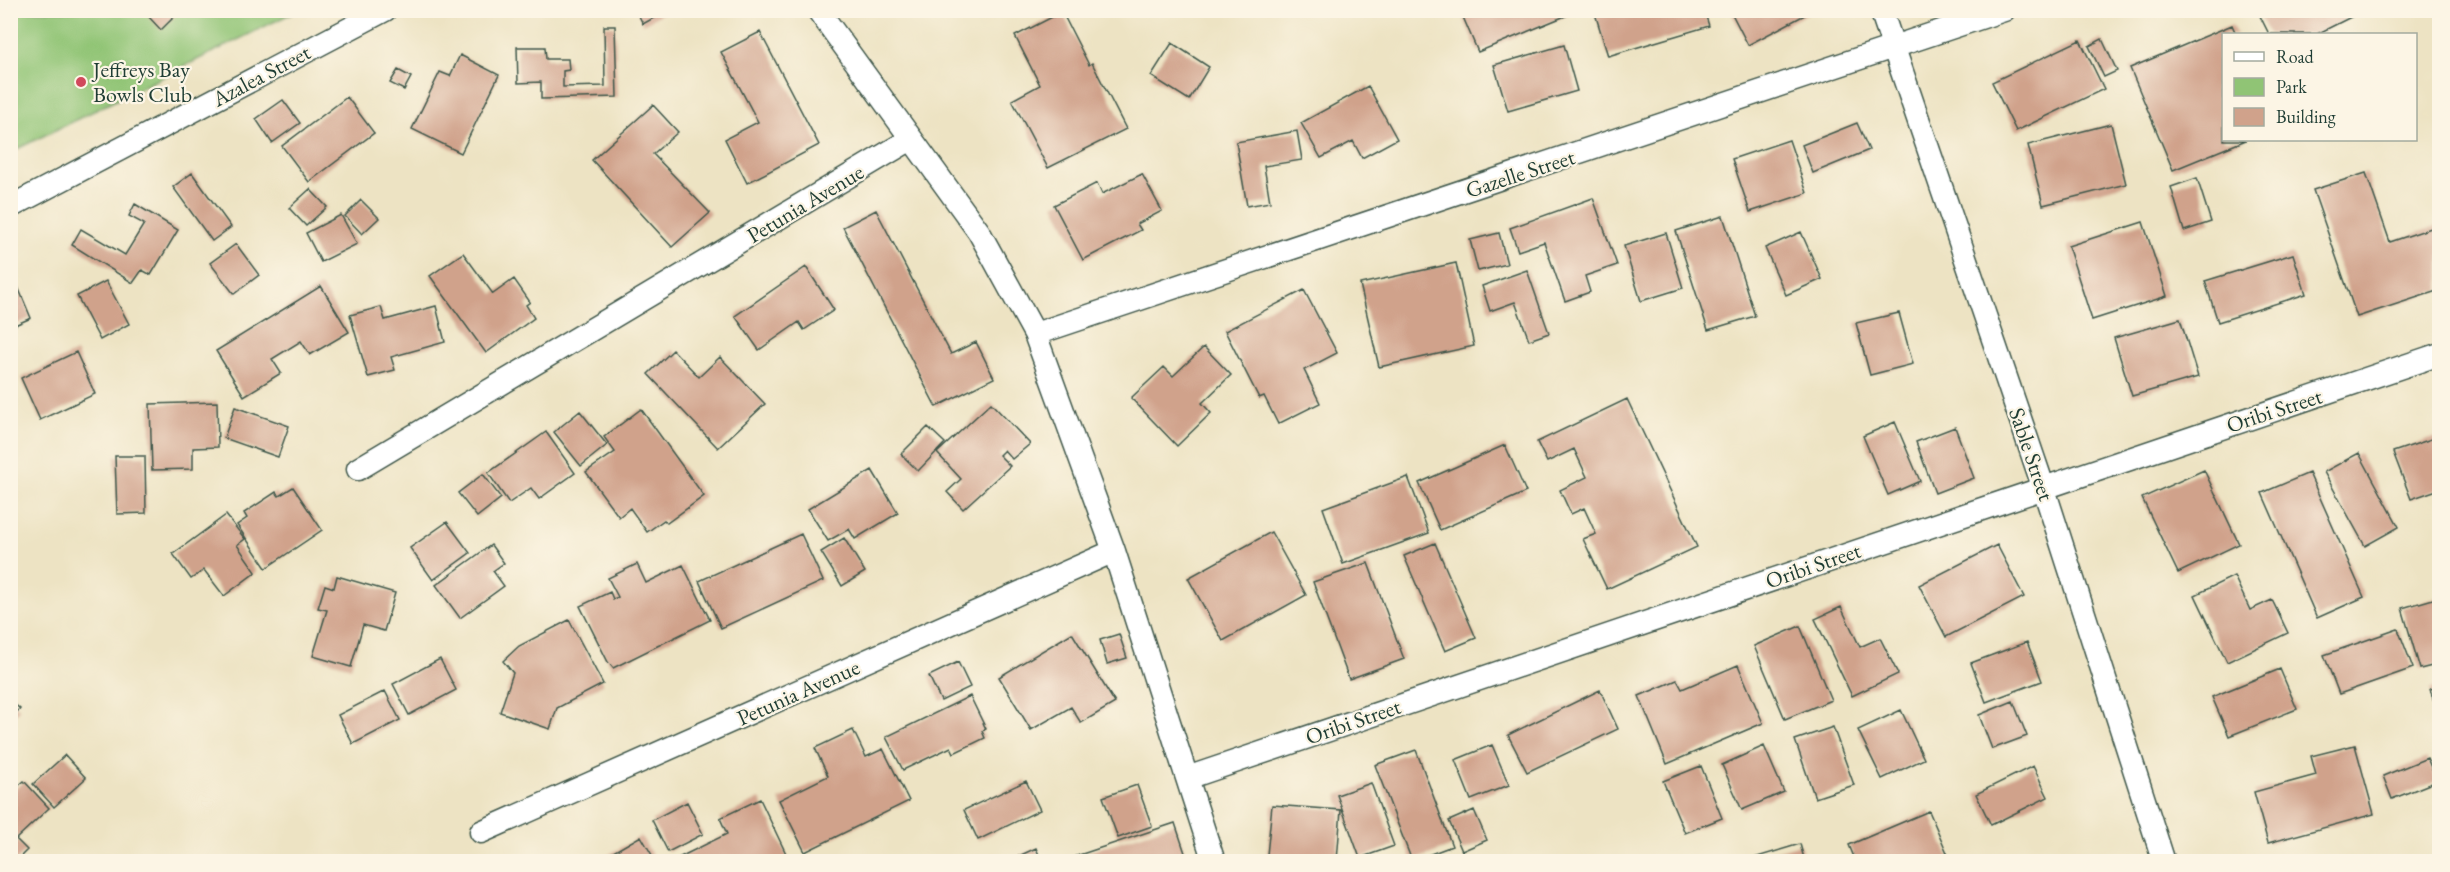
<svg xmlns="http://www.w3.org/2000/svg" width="2450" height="872" font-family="'EB Garamond',serif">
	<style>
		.green { fill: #90c475; stroke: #588054; stroke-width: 1.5 }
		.building { fill: #d0a28b }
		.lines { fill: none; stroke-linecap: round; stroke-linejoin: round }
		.street-casing { stroke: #3e5649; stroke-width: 25 }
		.street { stroke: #fff; stroke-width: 22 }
		.poi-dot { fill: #d1495b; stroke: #fcf5e5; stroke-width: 2 }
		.labels { text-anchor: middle; stroke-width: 4.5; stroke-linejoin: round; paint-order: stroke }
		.poi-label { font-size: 22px; fill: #1f3d34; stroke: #fcf5e5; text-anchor: start }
		.street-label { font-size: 22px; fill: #1f3d34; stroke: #fcf5e5 }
	</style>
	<rect width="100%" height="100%" fill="#fcf5e5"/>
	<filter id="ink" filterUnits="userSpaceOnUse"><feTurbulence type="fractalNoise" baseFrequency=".0167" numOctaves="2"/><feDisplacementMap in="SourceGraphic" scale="12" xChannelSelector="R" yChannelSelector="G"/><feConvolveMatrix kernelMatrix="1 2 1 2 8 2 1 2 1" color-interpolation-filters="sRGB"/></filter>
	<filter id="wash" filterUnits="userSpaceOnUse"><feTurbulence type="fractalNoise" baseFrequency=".008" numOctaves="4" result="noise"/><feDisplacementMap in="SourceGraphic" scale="24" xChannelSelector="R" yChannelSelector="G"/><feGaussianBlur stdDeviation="1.35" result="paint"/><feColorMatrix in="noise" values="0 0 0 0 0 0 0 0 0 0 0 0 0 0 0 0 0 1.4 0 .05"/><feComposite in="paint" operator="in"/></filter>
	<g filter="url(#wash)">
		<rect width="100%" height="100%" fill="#ede3c3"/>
		<path class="green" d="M11,11H296L11,152Z"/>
		<g id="blocks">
			<path class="building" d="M154,10H181L161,30L148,16Z
				M636,10H668L643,24Z
				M1460,10H1574L1575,12L1478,52Z
				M1594,10H1704L1709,26L1608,56Z
				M1730,10H1814L1748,45Z
				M2257,10H2365L2317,34H2269Z
				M1062,12L1089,65L1092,63L1126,129L1048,168L1012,100L1040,85L1015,36Z
				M2232,25L2236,34H2224V140H2246L2173,170L2130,68Z
				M604,26H615L617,97L541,99V82L518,83L517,47H545L546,59H568L569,70L563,71V87L605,86Z
				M760,32L819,145L747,183L725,139L758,122L721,52Z
				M2102,39L2117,71L2104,77L2089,46Z
				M2080,40L2104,89L2016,131L1992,82Z
				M1172,43L1209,67L1189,100L1151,76Z
				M1564,45L1577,91L1508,111L1494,65Z
				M460,55L499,75L461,153L412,129L440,72L450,76Z
				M398,70L411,77L404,90L390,83Z
				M1368,86L1397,139L1362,158L1353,141L1321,158L1301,123Z
				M347,97L374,133L309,182L282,146Z
				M283,100L300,123L272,143L256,119Z
				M653,105L678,132L653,154L710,213L672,247L592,160Z
				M1857,123L1869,150L1813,173L1802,145Z
				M2111,124L2126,184L2043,205L2028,145Z
				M1297,131L1302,160L1264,166L1270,202L1247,206L1236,142Z
				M1789,140L1807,193L1750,212L1732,159Z
				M192,173L231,227L212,241L173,187Z
				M2366,173L2390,242L2440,225V290L2357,317L2313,190Z
				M1142,174L1162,211L1137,224L1141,230L1083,260L1054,205L1097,183L1102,194Z
				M2197,178L2211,222L2184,231L2171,187Z
				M310,189L327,207L306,226L289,208Z
				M1593,198L1617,265L1585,276L1590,292L1565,301L1544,242L1518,251L1510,228Z
				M361,200L379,218L362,234L345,216Z
				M135,204L178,230L151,275L142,270L133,283L72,245L81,229L125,255L144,224L129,216Z
				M876,210L951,354L976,342L994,378L936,407L843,227Z
				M341,215L357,244L321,262L306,233Z
				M1723,216L1755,316L1708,330L1676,231Z
				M2143,222L2167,296L2092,320L2068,246Z
				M1801,232L1822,279L1786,295L1765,248Z
				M1499,233L1507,264L1478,271L1470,240Z
				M1666,233L1683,288L1641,301L1624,246Z
				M236,244L259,275L234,294L210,263Z
				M463,253L493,294L514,279L530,302L526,305L534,318L486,353L430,276Z
				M2293,254L2306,294L2218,322L2205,281Z
				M1456,263L1474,346L1379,367L1360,284Z
				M806,267L834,310L804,330L799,322L759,350L735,316Z
				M1527,270L1549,333L1529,340L1515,302L1490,311L1482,286Z
				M13,275L31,318L10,327V276Z
				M106,281L129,324L100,340L77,296Z
				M321,286L349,332L310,355L301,341L272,359L281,373L244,396L216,351Z
				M1304,290L1337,353L1304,370L1320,403L1278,424L1264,396L1259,398L1225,331Z
				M436,306L445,342L391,357L395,370L368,377L350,315L381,307L385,320Z
				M1899,313L1913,364L1870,375L1856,323Z
				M2180,319L2198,377L2132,396L2114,338Z
				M1204,347L1231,375L1202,403L1211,413L1177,446L1131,398L1164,367L1173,376Z
				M673,350L699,377L720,357L765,404L718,448L648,374Z
				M76,352L95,394L40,420L21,378Z
				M1627,399L1697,547L1607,589L1583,539L1596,534L1584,508L1571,514L1560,490L1587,477L1574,449L1547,462L1537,442Z
				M217,402L218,447L193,448V469L152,470L150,404Z
				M991,403L1030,444L1012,459L1004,450L999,455L1010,466L963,509L947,492L961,479L937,453Z
				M235,407L289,426L278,457L224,438Z
				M641,409L704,496L667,523L664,520L647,532L630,508L619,517L586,472L615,452L604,437Z
				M580,411L607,445L581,466L554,432Z
				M1895,422L1920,481L1888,495L1863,436Z
				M928,427L945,443L918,471L901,454Z
				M1955,427L1974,478L1935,493L1916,442Z
				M546,432L575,473L539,499L531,488L509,503L488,473Z
				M2440,436V489L2411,499L2393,452Z
				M1505,445L1526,492L1440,530L1419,483Z
				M2359,453L2399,527L2365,546L2324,472Z
				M115,456H145L146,513L117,514Z
				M872,470L898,513L855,539L849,529L828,541L808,509Z
				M2204,470L2239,544L2178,573L2142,498Z
				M2309,473L2364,597L2317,618L2262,493Z
				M483,474L501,498L477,517L458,493Z
				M1408,477L1429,533L1343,564L1323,508Z
				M293,487L322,530L266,568L237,525L247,518L244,513L276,492L279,496Z
				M226,515L245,539L237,545L256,572L224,596L204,570L191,579L173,554Z
				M447,522L470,553L433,580L410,548Z
				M1271,532L1306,595L1223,641L1188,578Z
				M801,534L823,581L721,628L699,581Z
				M844,538L865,572L842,586L821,552Z
				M1435,543L1476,638L1445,651L1404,556Z
				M491,545L504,563L493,571L504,586L460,618L436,585Z
				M1997,545L2024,597L1946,637L1919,585Z
				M1368,563L1404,659L1349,679L1313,582Z
				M637,564L646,583L683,565L710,620L613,668L608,662L580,606L610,592L613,599L618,597L608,578Z
				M337,576L395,593L384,631L363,625L351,667L313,656L327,610L318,608L325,585L334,588Z
				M2234,576L2250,610L2272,600L2288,633L2227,662L2195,595Z
				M2440,597V664L2420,669L2402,608Z
				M1841,607L1860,647L1880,638L1898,674L1852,696L1815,619Z
				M569,620L603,684L557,708L550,729L500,712L513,673L503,661L519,646Z
				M1800,626L1831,700L1785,719L1754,646Z
				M2398,629L2413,668L2339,694L2324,655Z
				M1072,633L1115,703L1081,723L1071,707L1031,730L999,677Z
				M1119,634L1127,658L1107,664L1100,640Z
				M2027,642L2042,681L1986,702L1971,663Z
				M440,659L456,690L409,715L393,684Z
				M958,662L970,687L941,701L929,676Z
				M1738,665L1763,723L1667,764L1639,696L1677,680L1682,689Z
				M2280,669L2297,709L2229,736L2212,697Z
				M2440,687V717H2439L2430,689Z
				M1600,690L1618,729L1527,772L1508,735Z
				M385,691L400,720L353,744L338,715Z
				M970,696L986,729L982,731L985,738L954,753L951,747L903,770L886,737Z
				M10,700L20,709L10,718Z
				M2013,701L2027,736L1992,749L1979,715Z
				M1901,710L1924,759L1882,779L1858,730Z
				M1833,727L1854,785L1815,798L1795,740Z
				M853,730L866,757L883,749L909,801L805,852L779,800L828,776L815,748Z
				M1492,745L1509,785L1471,800L1455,760Z
				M2355,745L2374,814L2268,843L2254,792L2316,775L2311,756Z
				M1764,746L1784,792L1742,810L1722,765Z
				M1416,750L1452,846L1412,861L1375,765Z
				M65,755L86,778L54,807L33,784Z
				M2427,758L2437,781L2392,799L2383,776Z
				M1701,766L1722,818L1685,833L1663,781Z
				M2033,766L2048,797L1991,825L1976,794Z
				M24,781L49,808L16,839L27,850L15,862H10V793Z
				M1026,781L1040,810L978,840L964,810Z
				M1371,783L1394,846L1360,858L1337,795Z
				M1137,785L1152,826L1118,838L1103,797Z
				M760,799L790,862H670L727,834L720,818Z
				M687,802L703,834L668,852L652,820Z
				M1272,805L1341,810L1337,861L1267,855Z
				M1474,810L1487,840L1462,851L1449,821Z
				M1929,811L1951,862H1856L1849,845Z
				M1175,823L1188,862H1061V861Z
				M641,836L656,862H596Z
				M1800,844L1805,862H1744V861Z
				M1036,848L1042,862H1006Z"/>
		</g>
	</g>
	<g filter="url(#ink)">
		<use href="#blocks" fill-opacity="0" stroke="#3e5649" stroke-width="1.5"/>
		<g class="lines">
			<g class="street-casing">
				<path id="street" d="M818,10L979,232L1035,334L1114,551L1214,862
					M1881,10L2043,486L2164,862
					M10,207L385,10
					M1035,334L2004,10
					M358,469L911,139
					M1187,778L2440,354
					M481,832L1114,551"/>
			</g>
			<use href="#street" class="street"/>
		</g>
	</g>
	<circle class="poi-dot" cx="81" cy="82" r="6"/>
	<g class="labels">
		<g class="poi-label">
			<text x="93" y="77">Jeffreys Bay<tspan x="93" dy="25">Bowls Club</tspan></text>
		</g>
		<g class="street-label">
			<text transform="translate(261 75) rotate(-28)" y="8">Azalea Street</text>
			<text transform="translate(1520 173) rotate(-18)" y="8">Gazelle Street</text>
			<text transform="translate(805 203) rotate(-31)" y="8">Petunia Avenue</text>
			<text transform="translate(2274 410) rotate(-18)" y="8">Oribi Street</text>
			<text transform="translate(2032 454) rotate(71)" y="8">Sable Street</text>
			<text transform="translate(1813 565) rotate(-19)" y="8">Oribi Street</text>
			<text transform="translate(798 692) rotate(-24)" y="8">Petunia Avenue</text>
			<text transform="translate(1353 721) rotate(-19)" y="8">Oribi Street</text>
		</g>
	</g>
	<rect width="2450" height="872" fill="none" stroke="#fcf5e5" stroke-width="36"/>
	<rect x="2222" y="33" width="195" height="108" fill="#fcf5e5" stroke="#a4ab9e" stroke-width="1.5"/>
	<rect x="2234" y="52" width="30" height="9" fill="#ffffff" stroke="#a4ab9e" stroke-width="1.5"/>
	<text x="2276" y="63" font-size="18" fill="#1f3d34">Road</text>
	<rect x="2234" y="78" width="30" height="18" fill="#90c475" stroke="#a4ab9e" stroke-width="1.5"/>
	<text x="2276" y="93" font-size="18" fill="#1f3d34">Park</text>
	<rect x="2234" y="108" width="30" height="18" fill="#d0a28b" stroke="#a4ab9e" stroke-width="1.5"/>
	<text x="2276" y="123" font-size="18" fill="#1f3d34">Building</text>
</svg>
